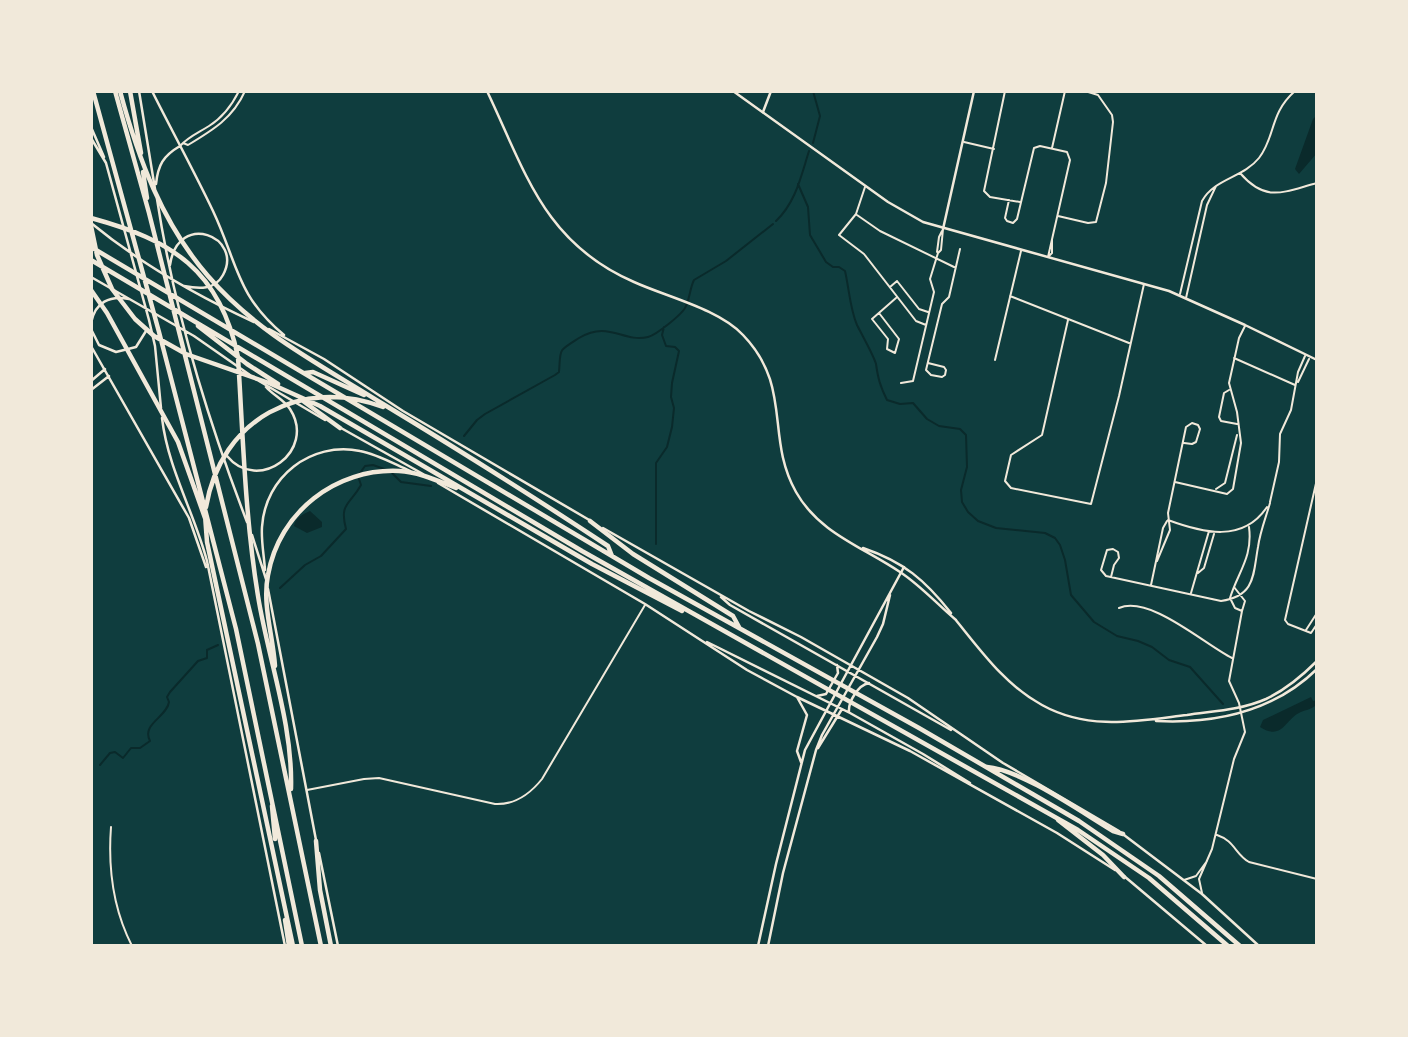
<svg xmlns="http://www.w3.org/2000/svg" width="1408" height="1037" font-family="'DejaVu Sans',sans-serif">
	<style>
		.water { fill: #0a2a2b }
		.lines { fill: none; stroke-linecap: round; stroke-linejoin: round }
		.stream { stroke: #0a2a2b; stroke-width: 2 }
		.minor { stroke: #f1e9da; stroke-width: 2 }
		.tertiary { stroke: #f1e9da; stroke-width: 2.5 }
		.secondary { stroke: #f1e9da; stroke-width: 2.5 }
		.motorway { stroke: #f1e9da; stroke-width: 4.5 }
	</style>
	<rect width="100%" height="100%" fill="#0f3d3e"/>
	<path class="water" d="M1317,115V153L1299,174L1295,169L1313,119Z
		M310,511L322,522V527L307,533L294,526C295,518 303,514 310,511Z
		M1311,697L1313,701L1317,700L1315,706C1310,710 1304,710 1299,713C1285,720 1282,741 1260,727L1263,720Z"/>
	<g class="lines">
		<path class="stream" d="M813,143L820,116L813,91
			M798,184L808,207L810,235L826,262L833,267H839L845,271C849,288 850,309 857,325C861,333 874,356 876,364C878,378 880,386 887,400L900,404L913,403L927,419L939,426L960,429L966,435L967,467L961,490L962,502L968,512L978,521L996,528L1045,533L1055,538L1060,545L1065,560L1071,595L1094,622L1117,636L1138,641L1152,647L1169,660L1190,667L1223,704
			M776,221C796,202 801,176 809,151
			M464,436L477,420L485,414L555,375L559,372C561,348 557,352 579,338C609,320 623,343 648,337C656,335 683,314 686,306C690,297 690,288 694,280L726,261L773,224
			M360,473L365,466L373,465L387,470
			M392,473L401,482L431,486
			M656,544V463L667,447L672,427L674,408L671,397L672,383L679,351L675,347L666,346L662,335L664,327
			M280,588L305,565L321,556L346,529C339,503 350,505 361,485L359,479
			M100,765L110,753L115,752L123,758L131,748H140L150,741C141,724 167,717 169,702L167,697L170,692L198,661L207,658V650L218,645"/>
		<path class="minor" d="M1005,91L984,191L990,197L1020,202
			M964,142L994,149
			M183,143L188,145C213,130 233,118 245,91
			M180,146C188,137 198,133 209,126C222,118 232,105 239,91
			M1052,148L1065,91
			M1240,173C1266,203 1283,192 1317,183
			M865,187L856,214L839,235L864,254L916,321L926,325
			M1009,200L1005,218L1007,221L1013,223L1017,219L1034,148L1040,146L1067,152L1070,160L1048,257
			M857,215L880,231L954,267
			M1058,216L1088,223L1096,222L1106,183L1113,122L1112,115L1098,95L1085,91
			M937,252L939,237L942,231
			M1048,257L1052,253V239
			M890,287L897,281L919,309L928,312
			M1180,294L1202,201C1215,178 1243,178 1259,158C1276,136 1269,114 1295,91
			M1010,296L1129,343
			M1186,298L1207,205L1216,186
			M879,313L899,339L895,353L887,349L888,339L872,319L896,298
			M1068,320L1042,435L1011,455L1005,481L1011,488L1091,504L1119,396L1144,284
			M1234,358L1295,385
			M995,360L1021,251
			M928,363L944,367L946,370L945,375L942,377L931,375L926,370L942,304L949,297L960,249
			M1298,382L1309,359
			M901,383L913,381L934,292L930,279L938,253L941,250L943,229
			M1229,390L1224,393L1219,417L1221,421L1237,424
			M1317,479L1285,620L1288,624L1311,633L1317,624
			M1175,482L1227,494L1233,489L1241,443L1237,412L1229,383L1239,338L1245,326
			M1216,489L1225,483L1237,435
			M1270,502L1279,462L1280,434L1291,410L1298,372L1305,356
			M1168,520C1203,533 1243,543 1267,507
			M1157,561L1170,530L1168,513L1186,427L1192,423L1198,425L1200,429L1196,442L1192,444L1184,443
			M1198,573L1204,568L1214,534
			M1111,577L1114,565L1119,558L1118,552L1113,549L1107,550L1101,570L1106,576L1221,601C1256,596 1253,574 1258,547C1260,532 1266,517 1270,503
			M1151,585L1163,528L1167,521
			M1234,587L1245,601L1242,611L1235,608L1230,598C1238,572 1253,557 1249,527
			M1191,593L1209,531
			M1119,608C1150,595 1204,644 1232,658
			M1306,630L1317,613
			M307,790L364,779L379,778L495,804C515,805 530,794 542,779L645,605
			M111,827C108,867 113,909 132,946
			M1217,835C1235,841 1235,854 1249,862L1317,879
			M1184,880L1196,876L1207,861
			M1202,893L1199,879L1212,849L1234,759L1245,732L1239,703L1229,681L1242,611"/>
		<path class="tertiary" d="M487,91C526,173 544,243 634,282C667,297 719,309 743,335C793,387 765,437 796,492C819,533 863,547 900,572C920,585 937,604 956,620
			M763,112L771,91
			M943,229L974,91
			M863,548C904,562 925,580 951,613
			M955,619C981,651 1005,685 1042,705C1089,731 1137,721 1187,715C1214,711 1241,710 1266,699C1285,690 1302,676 1317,661
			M1156,721C1216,724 1273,712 1317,669"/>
		<path class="secondary" d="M139,91L155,189
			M152,91C172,131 194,171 213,211C238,264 236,295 284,335
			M733,91L888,202L923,222L1169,291L1245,325L1317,360
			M91,127L104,157
			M91,138L106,163L149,320L155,346L161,408
			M156,184C158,165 163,156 180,146
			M157,199C174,310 207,418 247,522
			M91,223C141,264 195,295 254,322
			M170,265C178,210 244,237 223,275C215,290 199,289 184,286
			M91,277L194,336L250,375
			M91,323C95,302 110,295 129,299
			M91,329L99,345L116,352L136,347L146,331
			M269,329L324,359L403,411L591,521
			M91,346L189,518L206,567
			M91,381L105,369
			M259,381L325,420
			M91,390L109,376
			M162,418C168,469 194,512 207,561L285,946
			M341,428L423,474
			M227,456C258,494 317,451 290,409C284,400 273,395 266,387
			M438,483L645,604L747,670L797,697L910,751L1057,833L1115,870
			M603,528L749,611L801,637L908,698L1003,763L1119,831
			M252,535L266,579
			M265,570C264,555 261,541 262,527C265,477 311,441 360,451C377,454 394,464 410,471
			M268,589L316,840
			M721,597L730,605L951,730
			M707,642L850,713L923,754L970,783
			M817,696L826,694L838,673L837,665
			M797,697L807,715L797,751L801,762
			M849,712C848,702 858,685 869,683
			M818,748L842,709
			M1124,835L1202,894L1259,946
			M319,853L338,946
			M1124,876L1207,946
			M758,946L776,864L805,750L904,567
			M768,946L783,873L816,750L822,735L877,637L883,624L890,595"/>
		<path class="motorway" d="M93,91L159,332L236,629L302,946
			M115,91L149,213L258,644L321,946
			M120,91C138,158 162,223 208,276C257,333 321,365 383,404C459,450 534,497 608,546L612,556
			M130,91L141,153
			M143,172L147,198
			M91,218C172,240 220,270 238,357C243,436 245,517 258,596C268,659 293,724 291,789
			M91,226L97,255L112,289L135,319L154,336L186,354L269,383L320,406L592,564L682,611
			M91,247L649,578L919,728L1079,821L1159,876L1240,946
			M91,260L582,551L1078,830L1149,878L1228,946
			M91,290L107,313L178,442L205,518
			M198,326L247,364L278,384
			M305,373L313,372L364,395
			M303,401L340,428
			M206,507C221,419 301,376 383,407
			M205,515L207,542L293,946
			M590,521L633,554L733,616L739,627
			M275,666C273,635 262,605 268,575C279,512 336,468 399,471C419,472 438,481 456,488
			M987,767C1022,770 1081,812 1113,831L1123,834
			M272,806L275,839
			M1058,820L1103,855L1124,877
			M316,841L320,890L331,946
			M285,920L289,946"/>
	</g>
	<rect width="1408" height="1037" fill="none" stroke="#f1e9da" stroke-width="186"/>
</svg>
